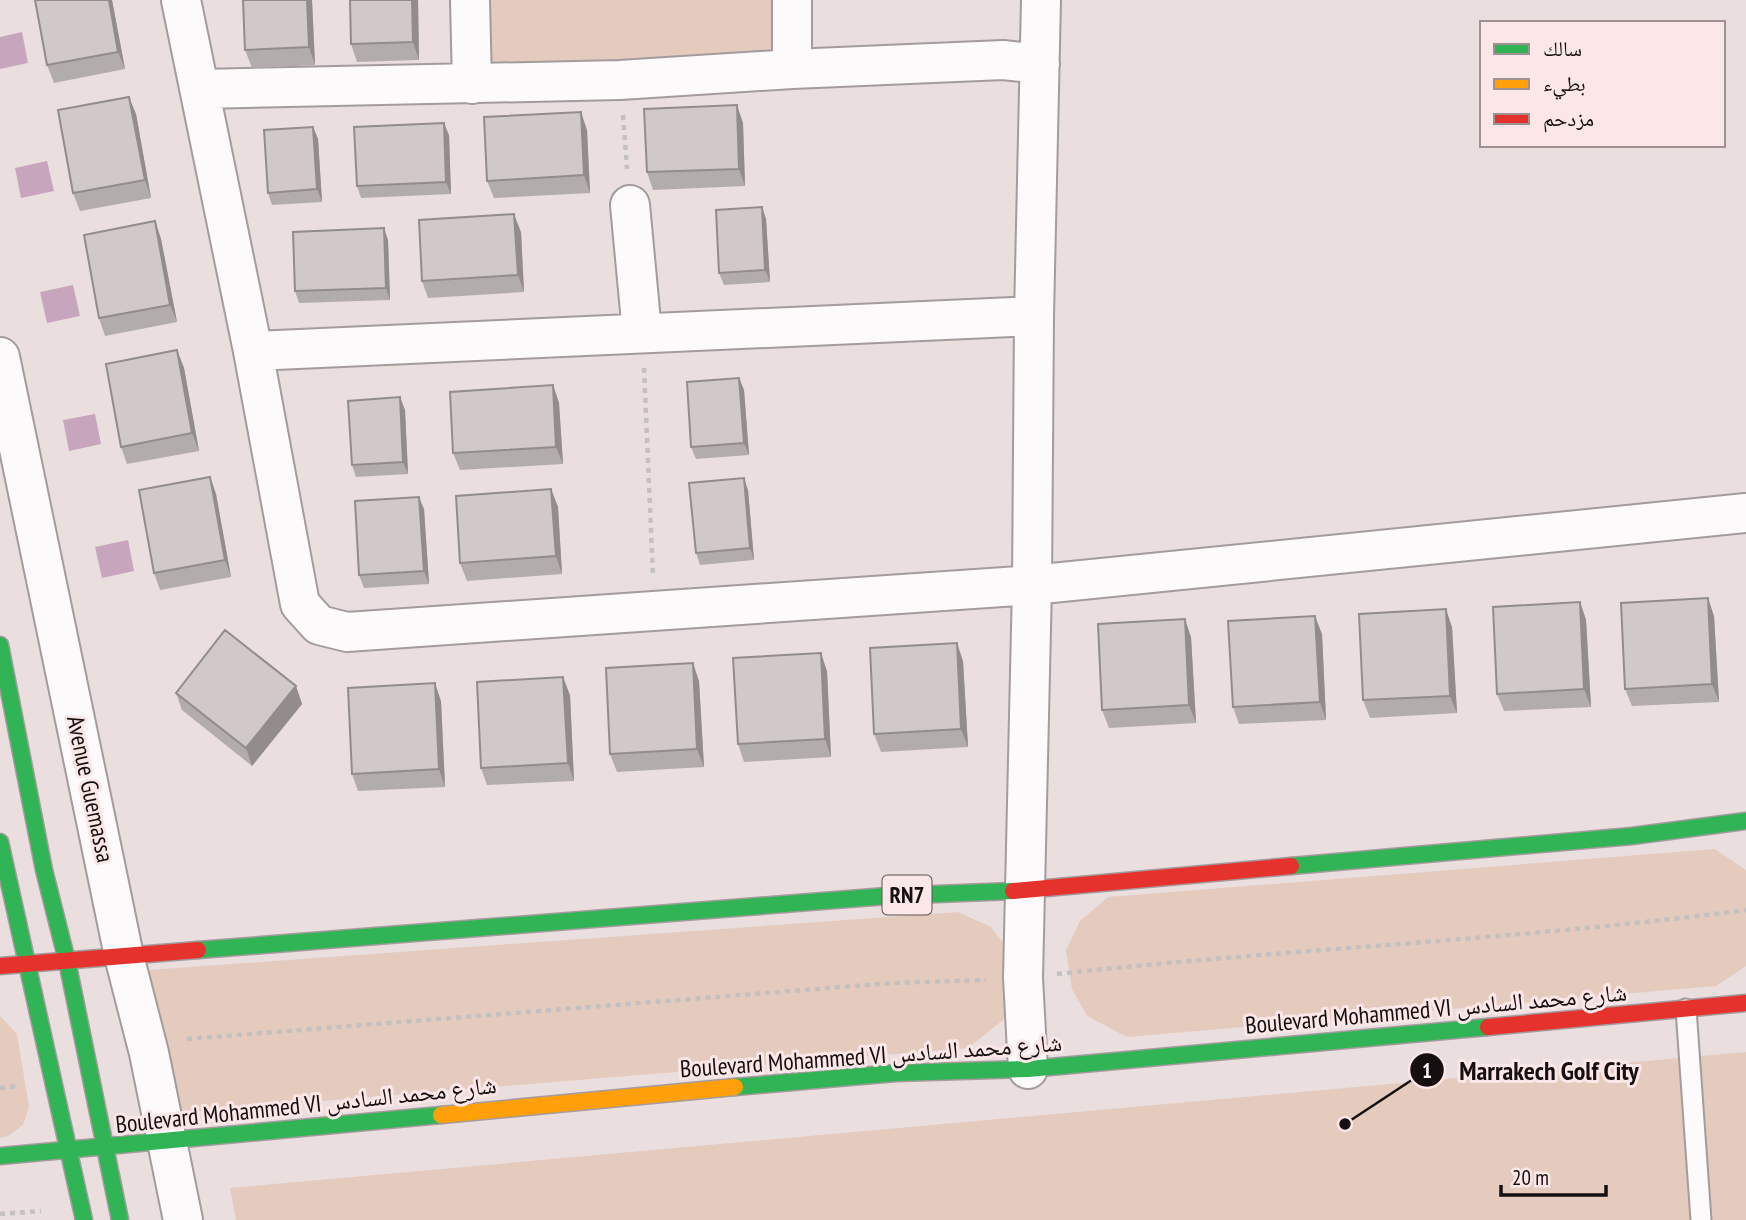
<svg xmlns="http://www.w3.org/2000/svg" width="1746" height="1220" font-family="'PT Sans Narrow','Noto Naskh Arabic',sans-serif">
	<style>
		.green { fill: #e4cbbe }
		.water { fill: #c6a5bd }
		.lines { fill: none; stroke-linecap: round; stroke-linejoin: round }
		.lane-casing { stroke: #a49b9c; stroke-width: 23 }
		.street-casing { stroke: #a49b9c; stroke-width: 42 }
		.fast-casing { stroke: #a49b9c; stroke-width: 19 }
		.slow-casing { stroke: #a49b9c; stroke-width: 19 }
		.jam-casing { stroke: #a49b9c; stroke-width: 19 }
		.path { stroke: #c4c0c0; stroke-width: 4.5; stroke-dasharray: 5 5; stroke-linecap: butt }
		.lane { stroke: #fcfafa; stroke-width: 19 }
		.street { stroke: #fcfafa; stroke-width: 38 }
		.fast { stroke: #30b455; stroke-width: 16 }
		.slow { stroke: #ff9f0a; stroke-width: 16 }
		.jam { stroke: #e5322d; stroke-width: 16 }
		.wall { fill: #b3acad }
		.shaded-wall { fill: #928c8d }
		.building { fill: #d0c8c9; stroke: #928c8d; stroke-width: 2 }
		.labels { text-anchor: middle; stroke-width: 6; stroke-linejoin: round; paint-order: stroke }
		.shield { fill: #fbe7e8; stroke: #5a5050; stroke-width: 2 }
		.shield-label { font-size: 23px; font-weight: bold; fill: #150f0f }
		.street-label { font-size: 24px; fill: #150f0f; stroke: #fbe7e8 }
		.leader { fill: none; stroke: #150f0f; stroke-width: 2.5 }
		.callout-dot { fill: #150f0f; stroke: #fbe7e8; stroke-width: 2.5 }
		.mark-label { font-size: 21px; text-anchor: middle; font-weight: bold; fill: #fff }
		.callout-label { font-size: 26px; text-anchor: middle; font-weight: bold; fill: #150f0f; stroke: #fbe7e8; stroke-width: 6; stroke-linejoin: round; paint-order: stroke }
	</style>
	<rect width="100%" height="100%" fill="#eadedf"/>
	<path class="green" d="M483,0H781L783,60L485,70Z
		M1715,849L1746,870V966L1716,986L1127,1037L1087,1016L1072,989L1066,950L1080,921L1108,897Z
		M958,912L991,927L1012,955L1016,990L1003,1020L968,1048L176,1113L149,970Z
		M0,1016L17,1034L29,1107L23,1125L8,1136L0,1138Z
		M1746,1052V1220H236L230,1188Z"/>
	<path class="water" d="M22,32L28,63L0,69V37Z
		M47,161L54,191L21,198L15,168Z
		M73,285L80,316L47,323L40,292Z
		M95,414L101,444L69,451L63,420Z
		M128,540L134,571L102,578L95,547Z"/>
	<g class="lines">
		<g class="lane-casing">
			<path id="lane" d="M1686,1009L1701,1220"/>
		</g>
		<g class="street-casing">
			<path id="street" d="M181,0L253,351L300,604L319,625L347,632L1032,585L1746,513
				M470,0L472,84
				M792,0V69
				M200,89L620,80L792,69L1003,60L1040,64
				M630,205L642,332
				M253,351L1034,316
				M0,357L124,956L149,1053L183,1220
				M1028,1069L1023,978L1032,585L1034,316L1041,0"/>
		</g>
		<g class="fast-casing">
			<path id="fast" d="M0,645L44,870L67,961L120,1220
				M0,842L84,1220
				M1291,866L1632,836L1746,821
				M198,950L887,896L1013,891
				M735,1087L896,1073L1028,1069L1488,1027
				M0,1156L441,1115"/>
		</g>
		<g class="slow-casing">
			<path id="slow" d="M441,1115L735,1087"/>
		</g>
		<g class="jam-casing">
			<path id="jam" d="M1013,891L1291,866
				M0,966L198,950
				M1488,1027L1746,1003"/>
		</g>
		<path class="path" d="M623,115L627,169
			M644,368L653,576
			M1057,974C1286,949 1517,940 1746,910
			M187,1039L892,983L986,980
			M0,1088L17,1086
			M0,1214L41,1211"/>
		<use href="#lane" class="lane"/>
		<use href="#street" class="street"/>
		<use href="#fast" class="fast"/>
		<use href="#slow" class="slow"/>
		<use href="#jam" class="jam"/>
	</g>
	<path class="wall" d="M35,0H112L125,69L54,83L47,65Z
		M243,0H312L315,65L252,68L245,50Z
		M418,0L419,60L357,62L351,44Z
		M136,114L151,198L80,211L73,193Z
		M743,123L745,186L653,190L647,172Z
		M313,127L318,139L322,202L272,205L268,193Z
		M587,130L590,193L494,198L487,181Z
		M449,135L451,194L361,198L357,186Z
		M762,207L766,219L770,282L724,285L719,273Z
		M155,221L161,239L177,322L105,336L99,318Z
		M521,232L524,292L428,298L422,281Z
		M388,240L390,300L299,303L295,291Z
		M177,350L184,368L199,451L127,464L121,447Z
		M739,378L744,390L749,455L696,459L691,447Z
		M553,385L559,403L563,464L460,470L453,453Z
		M405,410L408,474L356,477L352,465Z
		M210,477L216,494L231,577L160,590L154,573Z
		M551,489L558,507L562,574L467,581L460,563Z
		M748,490L754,560L700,565L696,553Z
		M424,509L429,584L364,588L359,575Z
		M1580,602L1586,620L1591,707L1504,711L1497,694Z
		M1714,616L1719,702L1632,706L1625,689Z
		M1452,627L1457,713L1370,718L1363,700Z
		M1322,634L1326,720L1239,724L1233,707Z
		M1191,637L1196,723L1109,728L1102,710Z
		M963,661L968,747L881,752L874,734Z
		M827,671L831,757L744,762L738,744Z
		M699,681L704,767L617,772L610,754Z
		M296,686L302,704L252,766L182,710L176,693Z
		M570,695L574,781L487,785L481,768Z
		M441,701L445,787L358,791L352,774Z"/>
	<path class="shaded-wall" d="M109,0H112L125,69L118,52Z
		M307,0H312L315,65L309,47Z
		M412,0H418L419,60L413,42Z
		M129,97L136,114L151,198L145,180Z
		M737,105L743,123L745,186L739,169Z
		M581,112L587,130L590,193L584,175Z
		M444,123L449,135L451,194L446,182Z
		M313,127L318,139L322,202L317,189Z
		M762,207L766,219L770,282L765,270Z
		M514,214L521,232L524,292L518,275Z
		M155,221L161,239L177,322L170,305Z
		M384,228L388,240L390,300L386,288Z
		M177,350L184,368L199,451L192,433Z
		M739,378L744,390L749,455L744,443Z
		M553,385L559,403L563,464L556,447Z
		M400,397L405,410L408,474L403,462Z
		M210,477L216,494L231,577L225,560Z
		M744,478L748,490L754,560L750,548Z
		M551,489L558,507L562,574L556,556Z
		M419,497L424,509L429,584L424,571Z
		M1708,598L1714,616L1719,702L1712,684Z
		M1580,602L1586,620L1591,707L1584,689Z
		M1446,609L1452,627L1457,713L1450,696Z
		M1315,616L1322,634L1326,720L1320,702Z
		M1185,619L1191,637L1196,723L1189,705Z
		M957,643L963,661L968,747L961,729Z
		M821,653L827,671L831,757L825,739Z
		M693,663L699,681L704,767L697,749Z
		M563,677L570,695L574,781L568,763Z
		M435,683L441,701L445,787L439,769Z
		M296,686L302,704L252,766L246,748Z"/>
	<path class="building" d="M35,0H109L118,52L47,65Z
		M243,0H307L309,47L245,50Z
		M350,0H412L413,42L351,44Z
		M129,97L145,180L73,193L58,110Z
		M737,105L739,169L647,172L644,109Z
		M581,112L584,175L487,181L484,117Z
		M444,123L446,182L357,186L354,127Z
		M313,127L317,189L268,193L264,130Z
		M762,207L765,270L719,273L716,210Z
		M514,214L518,275L422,281L419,220Z
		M155,221L170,305L99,318L84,235Z
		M384,228L386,288L295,291L293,232Z
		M177,350L192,433L121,447L106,364Z
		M739,378L744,443L691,447L687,382Z
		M553,385L556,447L453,453L450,392Z
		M400,397L403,462L352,465L348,401Z
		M210,477L225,560L154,573L139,490Z
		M744,478L750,548L696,553L689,483Z
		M551,489L556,556L460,563L456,496Z
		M419,497L424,571L359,575L355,501Z
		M1708,598L1712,684L1625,689L1621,603Z
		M1580,602L1584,689L1497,694L1493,607Z
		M1446,609L1450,696L1363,700L1359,614Z
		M1315,616L1320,702L1233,707L1228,621Z
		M1185,619L1189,705L1102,710L1098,624Z
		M225,630L296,686L246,748L176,693Z
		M957,643L961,729L874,734L870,648Z
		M821,653L825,739L738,744L733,658Z
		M693,663L697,749L610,754L606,668Z
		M563,677L568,763L481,768L477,682Z
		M435,683L439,769L352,774L348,688Z"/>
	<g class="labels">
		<rect class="shield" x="882.5" y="875.5" width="49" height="39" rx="5"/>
		<g class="shield-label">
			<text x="907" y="903">RN7</text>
		</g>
		<g class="street-label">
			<text transform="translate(90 789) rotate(78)" y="8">Avenue Guemassa</text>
			<text transform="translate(1436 1009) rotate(-5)" y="8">Boulevard Mohammed VI شارع محمد السادس</text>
			<text transform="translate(871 1056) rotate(-4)" y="8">Boulevard Mohammed VI شارع محمد السادس</text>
			<text transform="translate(306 1105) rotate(-6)" y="8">Boulevard Mohammed VI شارع محمد السادس</text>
		</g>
	</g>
	<path class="leader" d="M1345 1124L1427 1070"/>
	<g class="callout-dot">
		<circle cx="1345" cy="1124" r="7"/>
		<circle cx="1427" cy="1070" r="18"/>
	</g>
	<g class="mark-label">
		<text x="1427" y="1078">1</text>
	</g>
	<g class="callout-label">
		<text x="1549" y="1080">Marrakech Golf City</text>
	</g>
	<rect x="1480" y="21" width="245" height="126" fill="#fbe7e8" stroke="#9f9191" stroke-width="2"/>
	<rect x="1494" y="44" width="35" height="10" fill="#30b455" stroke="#9f9191" stroke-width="2"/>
	<text x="1543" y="56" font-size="21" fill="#150f0f">سالك</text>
	<rect x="1494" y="79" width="35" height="10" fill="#ff9f0a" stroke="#9f9191" stroke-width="2"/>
	<text x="1543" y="91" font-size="21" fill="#150f0f">بطيء</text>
	<rect x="1494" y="114" width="35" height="10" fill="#e5322d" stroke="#9f9191" stroke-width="2"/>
	<text x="1543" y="126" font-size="21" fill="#150f0f">مزدحم</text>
	<path d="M1501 1185v10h105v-10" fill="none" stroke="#150f0f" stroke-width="3.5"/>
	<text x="1512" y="1185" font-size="21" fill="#150f0f" stroke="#fbe7e8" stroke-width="5" paint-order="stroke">20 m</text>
</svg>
